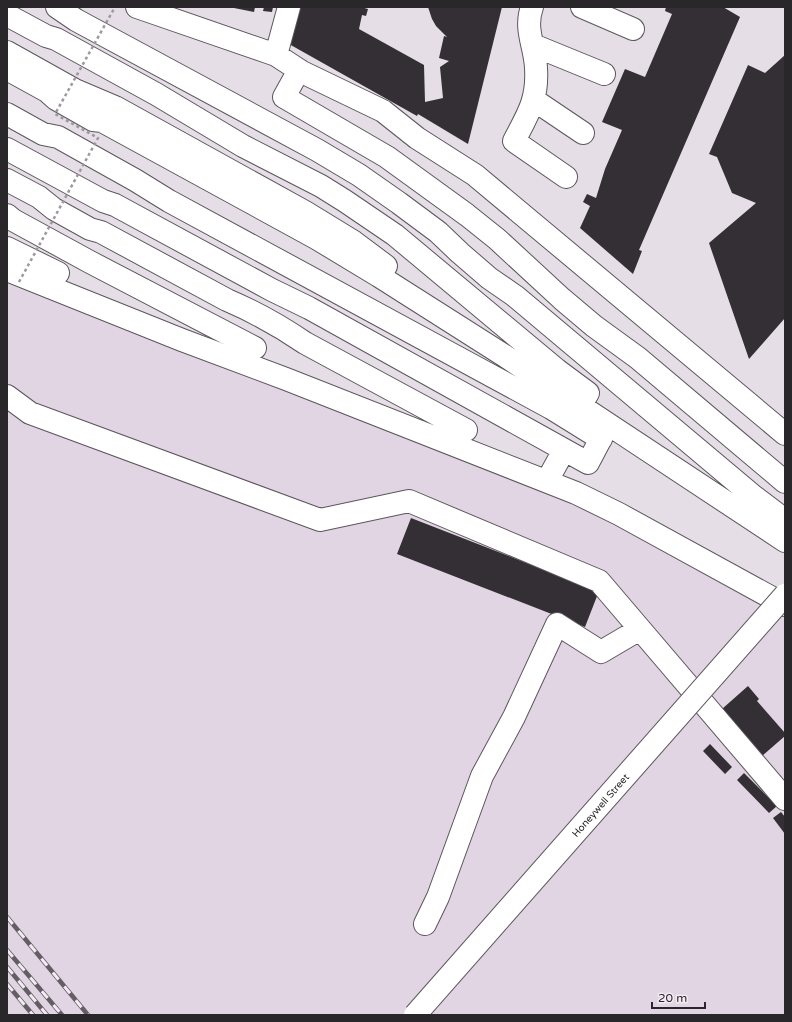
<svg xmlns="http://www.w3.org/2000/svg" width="792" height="1022" font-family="'Varela Round',sans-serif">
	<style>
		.built { fill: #e1d4e3 }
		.building { fill: #342e35 }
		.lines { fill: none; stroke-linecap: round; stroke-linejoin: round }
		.minor-casing { stroke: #5d565d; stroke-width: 24 }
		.minor { stroke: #fff; stroke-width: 22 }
		.rail-casing { stroke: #635e63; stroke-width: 4.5 }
		.rail { stroke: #f3ebf4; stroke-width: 3; stroke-dasharray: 9; stroke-linecap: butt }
		.minor-bridge-casing { stroke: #5d565d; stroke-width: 24; stroke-linecap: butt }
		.path-bridge { stroke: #9d989e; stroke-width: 2.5; stroke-dasharray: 3 3; stroke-linecap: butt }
		.minor-bridge { stroke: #fff; stroke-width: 22 }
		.labels { text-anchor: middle; stroke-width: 4; stroke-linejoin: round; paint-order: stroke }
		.street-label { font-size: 10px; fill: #2a272a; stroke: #f3ebf4 }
	</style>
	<rect width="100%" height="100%" fill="#e5dee6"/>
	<path class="built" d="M7,284L590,501L785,609V1015H7Z"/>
	<path class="building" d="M229,7H255L254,12Z
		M264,7H273L272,12L263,11Z
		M298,7H361L368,9L366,16L362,15L359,29L424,65L425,102L443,98L440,67L449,61L439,58L444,36L447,37L436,26L432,19L428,7H502L468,144L418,114L417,116L289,44Z
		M666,7H723L740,17L639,250L642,251L633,274L580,228L590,206L583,202L587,194L596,198L605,169L622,130L602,122L625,69L645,77L672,14L665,11Z
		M785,55V318L749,359L709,243L756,203L732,193L717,157L709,154L748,65L765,73Z
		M411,518L599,591L585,627L397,554Z
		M748,686L759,699L757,701L785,733V736L762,756L722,709Z
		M710,744L732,767L725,774L703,751Z
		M744,773L777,806L769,813L737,780Z
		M781,812L785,817V834L773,818Z"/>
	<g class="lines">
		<g class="minor-casing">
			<path id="minor" d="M57,7L76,20L317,150L359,175L399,203L438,232L460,253L489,278L515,296L752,495L785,520
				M137,7L276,55L302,72L383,111L417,138L475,175L785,434
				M532,7C524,29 535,46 536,68C538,100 528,114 514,141L566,177
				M582,7L633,29
				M7,15L46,36L56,39L156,94L243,146L321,186L345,201L395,235L557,370L588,393L580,406
				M533,45L604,74
				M7,52L75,90L115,107L305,212L354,242L386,266L380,275
				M276,55L289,7
				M7,69L47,91L56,99L93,120L102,121L316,238L379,276L505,356L785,541
				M299,70L284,97L387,157L467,215L497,239L562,299L594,326L638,358L785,482
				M534,100L583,133
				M7,114L43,134L58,137L135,180L169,201L551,408L601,439
				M7,149L103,201L115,205L272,290L309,308L588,463L608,425
				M7,180L39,197L54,209L90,229L101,232L227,300C255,312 280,326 305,343L466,430
				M7,215L13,220L90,262L255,348
				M7,248L58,273
				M7,270L182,340L286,379L576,493L619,514L785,605
				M7,396L30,413L320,520L409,501L599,581L785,799
				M547,481L564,450
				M425,924L438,897L482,776L514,717L557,624L601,652L640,629"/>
		</g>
		<use href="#minor" class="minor"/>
		<g class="rail-casing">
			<path id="rail" d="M7,917L88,1015
				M7,950L62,1015
				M7,967L47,1015
				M7,984L33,1015"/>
		</g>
		<use href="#rail" class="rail"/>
		<g class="minor-bridge-casing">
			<g id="minor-bridge">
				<path id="s1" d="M415,1015L785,595"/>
			</g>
		</g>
		<path class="path-bridge" d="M19,282L98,138L55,114L115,7"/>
		<use href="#minor-bridge" class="minor-bridge"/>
	</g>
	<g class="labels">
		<g class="street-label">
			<text dy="4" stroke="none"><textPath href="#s1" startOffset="280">Honeywell Street</textPath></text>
		</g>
	</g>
	<rect width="792" height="1022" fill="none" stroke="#2a272a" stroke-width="16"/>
	<path d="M652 1002v6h53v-6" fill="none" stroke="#2a272a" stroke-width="2"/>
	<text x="658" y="1002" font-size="12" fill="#2a272a" stroke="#f3ebf4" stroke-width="3" paint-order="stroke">20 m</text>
</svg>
